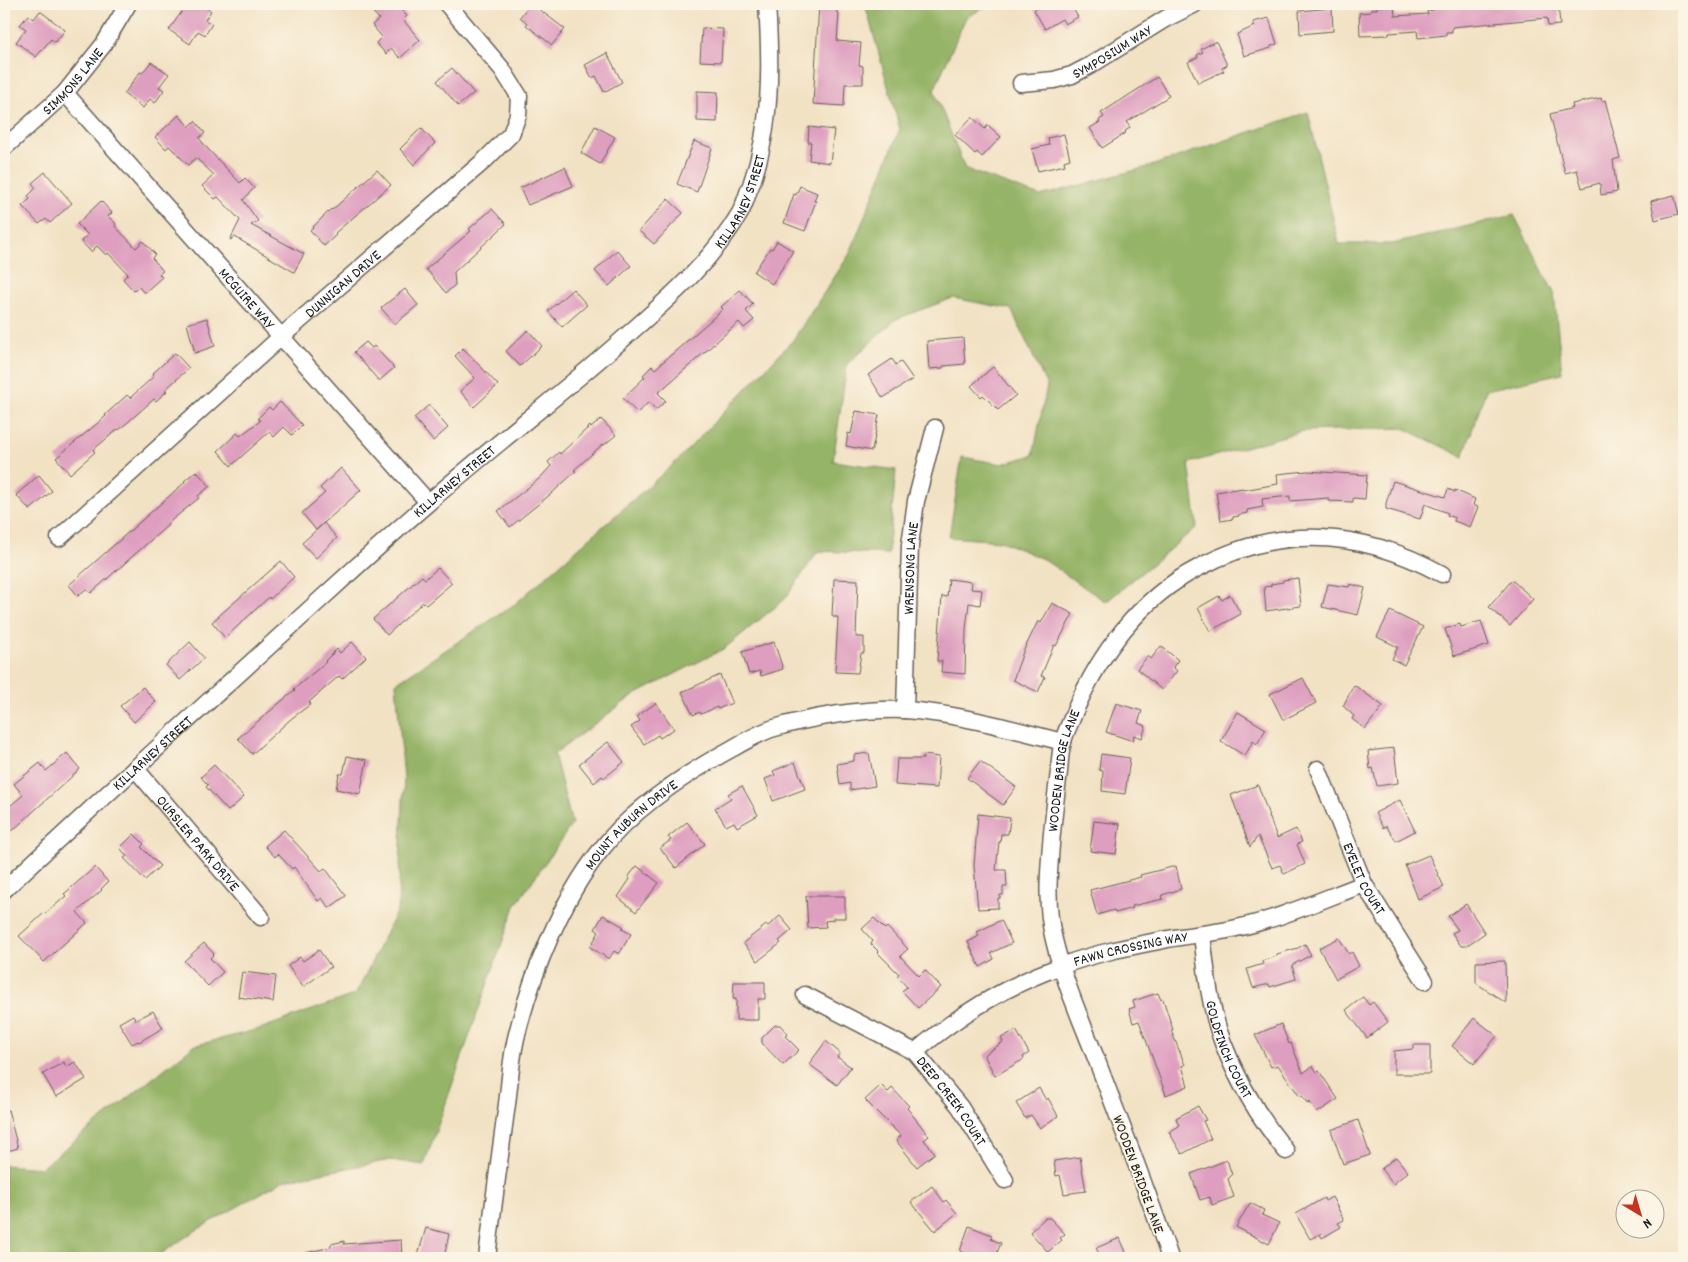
<svg xmlns="http://www.w3.org/2000/svg" width="1688" height="1262" font-family="Dekko,sans-serif">
	<style>
		.forest { fill: #96b467; stroke: #596842 }
		.building { fill: #de9ebf }
		.lines { fill: none; stroke-linecap: round; stroke-linejoin: round }
		.street-casing { stroke: #676157; stroke-width: 19 }
		.street { stroke: #fff; stroke-width: 16 }
		.labels { text-anchor: middle; stroke-width: 4; stroke-linejoin: round; paint-order: stroke }
		.street-label { font-size: 15px; fill: #1c1c1c; stroke: #fcf5e5 }
	</style>
	<rect width="100%" height="100%" fill="#fcf5e5"/>
	<filter id="ink" filterUnits="userSpaceOnUse"><feTurbulence type="fractalNoise" baseFrequency=".02" numOctaves="2"/><feDisplacementMap in="SourceGraphic" scale="10" xChannelSelector="R" yChannelSelector="G"/><feConvolveMatrix kernelMatrix="1 2 1 2 8 2 1 2 1" color-interpolation-filters="sRGB"/></filter>
	<filter id="wash" filterUnits="userSpaceOnUse"><feTurbulence type="fractalNoise" baseFrequency=".0096" numOctaves="4" result="noise"/><feDisplacementMap in="SourceGraphic" scale="20" xChannelSelector="R" yChannelSelector="G"/><feGaussianBlur stdDeviation="1.12" result="paint"/><feColorMatrix in="noise" values="0 0 0 0 0 0 0 0 0 0 0 0 0 0 0 0 0 1.4 0 .05"/><feComposite in="paint" operator="in"/></filter>
	<g filter="url(#wash)">
		<rect width="100%" height="100%" fill="#f2e2c4"/>
		<path class="forest" d="M865,4H992L966,17L934,90L965,169L1040,196L1151,166L1308,112L1339,244H1392L1514,215L1554,293L1562,373L1486,390L1463,457L1404,428L1302,431L1189,463L1197,527L1106,602L1043,559L1001,541L949,537L962,457L1002,464L1033,455L1047,386L1011,309L953,298L896,319L847,364L833,461L896,470L888,554L818,551L785,599L725,648L631,697L554,754L572,824L515,906L424,1165L390,1160L284,1180L193,1232L155,1258H4V1165L41,1168L193,1046L260,1029L356,994L398,908L404,779L396,683L515,604L676,462L793,340L849,255L900,129Z"/>
		<g id="blocks">
			<path class="building" d="M187,4H200L211,11L205,20L212,24L205,35L198,31L190,44L169,30Z
				M366,4H395L407,16L403,20L420,40L400,58L391,48L386,54L376,43L382,37L372,25L379,19Z
				M530,4H532L565,29L552,45L526,25L527,23L520,17Z
				M819,4H837V13H839L837,41L861,43L859,65L863,66V84H845L844,106L813,104Z
				M1044,4H1070L1078,17L1065,24L1062,19L1045,29L1034,10Z
				M1465,4H1558L1560,25L1548,26L1547,18L1452,27V32H1446V35L1418,38L1417,31L1389,33V35L1360,36L1359,13L1371,12V9H1377V6L1394,5L1395,16L1428,14L1427,11L1433,10V7Z
				M1332,8L1333,31L1300,34L1299,11Z
				M40,11L65,30L55,42L51,39L36,57L16,42L26,29L20,25L28,15L34,19Z
				M1269,18L1277,44L1271,46V48L1244,56L1237,34L1255,26L1253,22Z
				M702,28L723,29L721,62L700,61Z
				M1216,41L1227,65L1222,68L1224,71L1198,83L1188,62L1198,57L1197,55L1203,52L1201,49Z
				M607,53L622,82L604,92L596,76L592,78L585,65Z
				M151,62L169,74L159,87L164,90L155,103L150,99L143,108L124,94L140,72L142,73Z
				M452,68L474,93L458,106L437,81Z
				M1157,77L1169,96L1127,122L1130,128L1125,131L1126,133L1102,148L1090,128L1100,122L1099,120L1104,117L1101,113Z
				M697,91L718,92L717,122L697,121Z
				M1601,98L1602,101L1605,100L1620,158L1613,160L1617,192L1601,195L1600,183L1582,188L1577,170L1565,173L1550,114L1573,108L1572,104Z
				M179,115L189,127L195,121L205,133L199,138L207,148L240,183L245,178L254,188L243,200L258,221L251,225L304,254L294,272L235,237L230,240L240,220L218,197L215,199L202,186L214,175L196,158L188,165L169,146L166,149L155,137Z
				M971,118H973L985,129L988,125L1001,137L982,157L977,152L975,154L955,135Z
				M595,126L615,137L600,164L581,153Z
				M809,127L834,130L830,163L809,160L811,142H808Z
				M421,128L435,143L414,165L400,149Z
				M1064,134L1070,159L1064,161L1065,165L1038,171L1032,149L1049,145L1048,138Z
				M694,141L712,148L697,192L677,184Z
				M565,167L573,186L528,205L520,188Z
				M377,170L391,185L335,233L336,235L324,246L310,230L331,209L332,210Z
				M45,172L72,203L50,223L46,219L39,224L22,206L30,199L28,196L36,188L32,183Z
				M800,186L817,193L814,201H816L805,231L784,223L794,194L796,195Z
				M1674,195L1679,214L1655,220L1651,201Z
				M668,199L683,213L654,244L639,231Z
				M101,201L112,213L108,216L116,224L115,226L136,248L143,241L155,254L152,258L163,271L159,274L162,277L144,293L139,287L134,291L123,279L128,274L108,253L106,255L97,246L91,252L81,241L88,235L77,224Z
				M492,209L506,224L454,272L455,285L446,293L426,269L471,231L469,229Z
				M777,241L793,251L772,284L754,272L770,248L772,249Z
				M617,250L631,266L609,286L595,271Z
				M405,289L418,305L395,324L381,308Z
				M573,289L587,305L562,327L548,311Z
				M740,290L753,304L746,311L754,320L744,328L739,322L658,393L666,401L656,410L649,402L637,413L623,398L645,377L643,375L652,366L655,369L712,319L723,309L721,307Z
				M207,318L215,346L195,353L187,324Z
				M528,330L542,346L520,366L506,351Z
				M963,338L965,364L943,366V368L929,369L927,341Z
				M366,342L372,348L374,346L394,368L379,381L354,352Z
				M463,348L498,385L474,407L460,391L475,378L455,356Z
				M175,353L189,368L165,390L167,391L156,401L154,399L119,430L118,429L93,450L95,452L70,474L56,458L99,422L106,416L105,415L127,395L130,398L154,376L152,374Z
				M892,359L896,365L901,362L913,379L883,398L868,375Z
				M993,367L1016,395L998,410L983,395L981,397L971,386Z
				M280,402L302,425L292,435L284,427L274,437L269,432L231,466L218,451L237,433L240,436L260,421L258,418L269,407L272,410Z
				M429,405L448,428L433,441L414,418Z
				M856,411L879,415L872,451L846,446L848,433L851,434Z
				M601,419L616,435L604,445L603,444L574,470L576,471L551,494L510,527L498,511L539,479L551,466L548,462L559,452L560,454L590,426L591,428Z
				M341,468L361,490L316,530L302,513L325,493L320,488Z
				M196,471L210,486L198,496L199,498L167,524L168,525L91,593L86,589L78,596L69,585L185,482L184,481Z
				M1307,471L1367,475L1365,499L1353,498V502L1328,501V498L1290,501V496L1262,499L1263,507L1247,510V513L1238,515L1239,516L1233,517V519L1221,521L1216,492L1243,488V490L1278,484L1277,474Z
				M39,475L52,491L30,510L16,495Z
				M1393,481L1445,497L1448,489L1455,492V490L1475,499L1473,505L1478,507L1470,527L1454,521L1455,518L1447,515L1448,513L1425,504L1420,519L1386,509V503Z
				M324,523L337,538L316,558L302,543Z
				M281,561L294,577L270,599L269,597L225,638L212,622Z
				M438,568L452,583L426,605L423,602L387,635L373,619L422,576L425,579Z
				M1298,578L1301,606L1266,611L1264,587L1271,586V584L1283,582V580Z
				M834,579L858,580L856,637H864V653H861L858,673L835,672L838,617H833L832,615Z
				M949,579L972,582L971,589L982,590L980,605L969,603L966,629L965,674L941,672L942,661H937L942,596L947,597Z
				M1512,580L1533,599L1510,626L1489,607Z
				M1328,584L1349,587L1350,584L1365,588L1358,615L1322,607Z
				M1230,595L1241,614L1210,631L1198,608L1219,596L1222,600Z
				M1052,603L1073,614L1056,646L1054,645L1041,676L1045,677L1038,692L1013,680L1023,652L1038,621L1041,623Z
				M1390,611L1423,627L1404,665L1392,659L1398,647L1377,637Z
				M1481,621L1489,645L1454,656L1445,629L1460,624L1461,627Z
				M190,642L204,658L180,680L166,665Z
				M352,642L366,657L342,679L339,676L309,702L311,704L292,718L252,754L238,738L295,690L294,689L326,662L325,661L337,649L340,653Z
				M774,642L783,669L761,676L760,671L749,674L742,652Z
				M1161,646L1178,660L1173,667L1177,671L1162,690L1137,669L1148,656L1151,659Z
				M720,675L732,703L718,709L717,707L701,714L700,712L693,715L682,692Z
				M1303,678L1316,703L1283,720L1270,694Z
				M1354,685L1383,706L1365,729L1352,719L1354,716L1343,706Z
				M143,687L156,702L134,722L120,706Z
				M656,703L674,729L660,738L658,735L644,744L631,727L640,721L637,716Z
				M1116,703L1142,711L1138,723L1146,726L1142,738L1134,735L1133,741L1106,732Z
				M1238,712L1266,729L1257,744L1253,741L1245,756L1221,741Z
				M608,742L624,762L604,778L602,776L594,783L579,764Z
				M1394,748L1398,783L1377,786L1373,768L1370,769L1368,751Z
				M67,753L80,769L12,831L4,822V811L23,795L14,784L40,763L46,771Z
				M869,753L875,786L850,790V783L840,785L837,764L854,761V755Z
				M1101,754L1130,758L1125,794L1102,791L1103,771L1099,770Z
				M924,755L939,757L937,788L895,785L897,759H923Z
				M347,756L367,760L360,794L336,789L339,774H343Z
				M980,761L1016,787L1003,805L967,778Z
				M795,762L805,789L773,801L765,779L775,775L773,771Z
				M214,765L244,797L228,811L206,787L208,785L201,777Z
				M1258,785L1277,838L1296,829L1302,842L1297,844L1305,864L1284,874L1280,865L1272,868L1258,836L1250,847L1231,795Z
				M742,786L758,815L737,827L734,822L726,826L715,808L731,798L728,794Z
				M1400,800L1415,831L1396,841L1386,826L1383,828L1375,813Z
				M978,814L1010,818L1008,834H1001L1000,843L999,842L996,870H1006L1007,887H1003V895H1000V898H998V908L978,909L974,866Z
				M1094,821L1120,824L1116,854L1090,851Z
				M687,822L705,844L676,868L660,848L671,840L668,837Z
				M284,830L321,871L325,868L346,896L329,908L322,898L318,901L294,867L292,869L278,854L275,857L265,846Z
				M134,834L144,844L141,847L160,866L145,880L124,858L127,856L120,848Z
				M1429,855L1444,887L1418,899L1405,865Z
				M637,866L659,883L636,912L618,897L630,879L628,877Z
				M1176,866L1181,889L1162,895L1163,899L1132,906L1133,908L1115,913L1114,910L1097,915L1090,890L1141,877L1140,875Z
				M95,867L108,882L101,889L102,890L77,912L87,923L44,962L19,936L44,913L45,914L66,896L64,894Z
				M806,896H845V918H833V920L825,921L826,927L808,928Z
				M1466,904L1485,933L1466,946H1461L1452,933L1458,930L1448,916Z
				M603,915L624,927L622,929L631,934L619,954L614,951L609,959L590,947L599,932L595,929Z
				M780,916L792,930L779,941L781,943L758,961L743,943L766,925L768,926Z
				M874,918L885,929L887,927L908,949L900,956L919,976L925,970L941,987L918,1008L902,991L907,987L897,976L899,974L877,952L878,951L871,944L873,941L862,929Z
				M1001,920L1012,943L991,953L994,959L980,967L968,942L979,936L977,932Z
				M1339,938L1349,954L1352,952L1359,966L1336,979L1319,948Z
				M204,943L214,954L210,958L223,972L208,986L184,961Z
				M1305,944L1311,955L1292,965L1296,979L1270,987L1269,984L1253,988L1247,969L1263,964L1262,961L1277,956V954L1298,948Z
				M319,950L331,967L303,987L288,966L300,957L303,961Z
				M1505,961L1506,1003L1476,983V962Z
				M242,972L276,976L273,1002L238,997Z
				M734,982H765V999H758V1020H736V999H733Z
				M1158,993L1161,1000L1163,999L1173,1030H1171L1185,1065L1182,1066L1188,1086L1166,1095L1139,1021L1133,1023L1129,1009L1135,1007L1133,1001Z
				M1363,997L1369,1005L1373,1002L1388,1022L1367,1038L1346,1010Z
				M153,1011L163,1028L139,1042L138,1041L132,1044L119,1023L133,1015L136,1020Z
				M1474,1018L1497,1036L1474,1064L1452,1046Z
				M1281,1024L1289,1044L1291,1043L1303,1073L1313,1066L1317,1072L1319,1071L1338,1099L1317,1113L1310,1102L1308,1104L1302,1096L1300,1097L1278,1065L1271,1067L1255,1035Z
				M775,1025H780L788,1034L785,1036L799,1050L783,1065L762,1043V1038Z
				M1016,1030L1029,1053L1023,1057L1024,1059L995,1076L984,1055L1003,1042L1001,1038Z
				M826,1041L840,1053L837,1057L851,1067L837,1085L809,1064Z
				M1413,1045H1430V1074H1394V1051L1413,1049Z
				M64,1062L66,1067L75,1062L86,1079L56,1097L43,1074Z
				M881,1085L888,1092L892,1088L909,1106L907,1108L929,1136L924,1140L935,1153L917,1167L898,1143L897,1139L901,1136L865,1100Z
				M1039,1088L1046,1100L1048,1098L1058,1116L1040,1128L1031,1115L1025,1118L1016,1103Z
				M1198,1106L1206,1120L1203,1121L1211,1139L1182,1154L1169,1132L1179,1126L1176,1118Z
				M8,1110L18,1148L4,1152V1111Z
				M1358,1120L1370,1155L1343,1164L1331,1130Z
				M1080,1157L1086,1191L1064,1194L1060,1175L1056,1176L1054,1161Z
				M1396,1157L1408,1172L1393,1184L1381,1169Z
				M1227,1160L1232,1175L1228,1179L1234,1197L1212,1205L1210,1197L1200,1200L1191,1174Z
				M932,1186L944,1202L946,1200L957,1213L935,1231L911,1202Z
				M1332,1197L1344,1220L1338,1223L1341,1227L1322,1238L1320,1234L1310,1239L1296,1214L1324,1198L1325,1201Z
				M1250,1203L1264,1210L1262,1215L1279,1223L1269,1244L1236,1227Z
				M1045,1218H1050L1065,1234L1060,1238L1062,1240L1048,1252L1030,1232Z
				M969,1226L992,1235L991,1239L1001,1243L995,1258H979L960,1251Z
				M426,1228L449,1234L444,1258H417Z
				M1120,1238L1126,1252L1121,1254L1123,1258H1101L1096,1248Z
				M401,1240L402,1258H306L305,1253L331,1247V1244L344,1241V1244Z"/>
		</g>
	</g>
	<g filter="url(#ink)">
		<use href="#blocks" fill-opacity="0" stroke="#676157" stroke-width="1"/>
		<g class="lines">
			<g class="street-casing">
				<g id="street">
					<path id="s1" d="M1021,83L1054,80L1072,75L1091,65L1165,19L1195,4"/>
					<path id="s2" d="M65,93L428,502"/>
					<path id="s3" d="M4,148L65,93L104,44L128,4"/>
					<path id="s4" d="M59,538L282,336L485,160L511,134L518,115L519,96L502,69L447,4"/>
					<path id="s5" d="M905,710L910,545L916,501L935,428"/>
					<path id="s6" d="M135,768L261,917"/>
					<path id="s7" d="M1318,769L1364,884L1425,981"/>
					<path id="s8" d="M4,890C94,805 186,722 278,638C328,593 377,547 428,503C495,444 567,390 633,330C673,295 713,259 740,213C745,204 747,194 751,185C772,126 771,65 767,4"/>
					<path id="s9" d="M1202,934C1206,971 1210,1009 1223,1043C1238,1082 1260,1119 1286,1151"/>
					<path id="s10" d="M805,995L915,1052L960,1107L1005,1180"/>
					<path id="s11" d="M915,1052C958,1015 1008,985 1061,966C1095,953 1132,946 1168,939C1189,935 1210,934 1232,929C1277,920 1321,900 1364,884"/>
					<path id="s12" d="M487,1258C493,1207 500,1155 507,1104C510,1081 511,1057 517,1034C532,974 561,900 600,851C634,807 685,774 733,748C745,741 758,734 771,729C810,717 866,708 906,710C960,714 1011,729 1063,742"/>
					<path id="s13" d="M1170,1258C1148,1192 1122,1127 1097,1061C1082,1022 1064,982 1054,940C1045,905 1049,869 1052,833C1054,813 1056,793 1059,772C1060,762 1060,751 1063,742C1065,732 1071,722 1074,713C1099,654 1140,598 1198,568C1279,524 1362,530 1442,574"/>
				</g>
			</g>
			<use href="#street" class="street"/>
		</g>
	</g>
	<g class="labels">
		<g class="street-label">
			<text dy="5" stroke="none"><textPath href="#s1" startOffset="98">SYMPOSIUM WAY</textPath></text>
			<text dy="5" stroke="none"><textPath href="#s3" startOffset="96">SIMMONS LANE</textPath></text>
			<text dy="5" stroke="none"><textPath href="#s8" startOffset="1012">KILLARNEY STREET</textPath></text>
			<text dy="5" stroke="none"><textPath href="#s4" startOffset="381">DUNNIGAN DRIVE</textPath></text>
			<text dy="5" stroke="none"><textPath href="#s2" startOffset="274">MCGUIRE WAY</textPath></text>
			<text dy="5" stroke="none"><textPath href="#s8" startOffset="608">KILLARNEY STREET</textPath></text>
			<text dy="5" stroke="none"><textPath href="#s5" startOffset="142">WRENSONG LANE</textPath></text>
			<text dy="5" stroke="none"><textPath href="#s8" startOffset="202">KILLARNEY STREET</textPath></text>
			<text dy="5" stroke="none"><textPath href="#s13" startOffset="510">WOODEN BRIDGE LANE</textPath></text>
			<text dy="5" stroke="none"><textPath href="#s12" startOffset="469">MOUNT AUBURN DRIVE</textPath></text>
			<text dy="5" stroke="none"><textPath href="#s6" startOffset="98">OURSLER PARK DRIVE</textPath></text>
			<text dy="5" stroke="none"><textPath href="#s7" startOffset="119">EYELET COURT</textPath></text>
			<text dy="5" stroke="none"><textPath href="#s11" startOffset="242">FAWN CROSSING WAY</textPath></text>
			<text dy="5" stroke="none"><textPath href="#s9" startOffset="119">GOLDFINCH COURT</textPath></text>
			<text dy="5" stroke="none"><textPath href="#s10" startOffset="185">DEEP CREEK COURT</textPath></text>
			<text transform="translate(1139 1174) rotate(70)" y="5">WOODEN BRIDGE LANE</text>
		</g>
	</g>
	<rect width="1688" height="1262" fill="none" stroke="#fcf5e5" stroke-width="20"/>
	<g transform="translate(1640 1214) rotate(142)"><circle r="24" fill="#fcf5e5" stroke="#a29e95"/>
	<path d="M0-4L9 19L0 12L-9 19Z" fill="#c8321e"/>
	<text y="-8" font-size="14" font-weight="bold" text-anchor="middle" fill="#1c1c1c">N</text>
	</g>
</svg>
